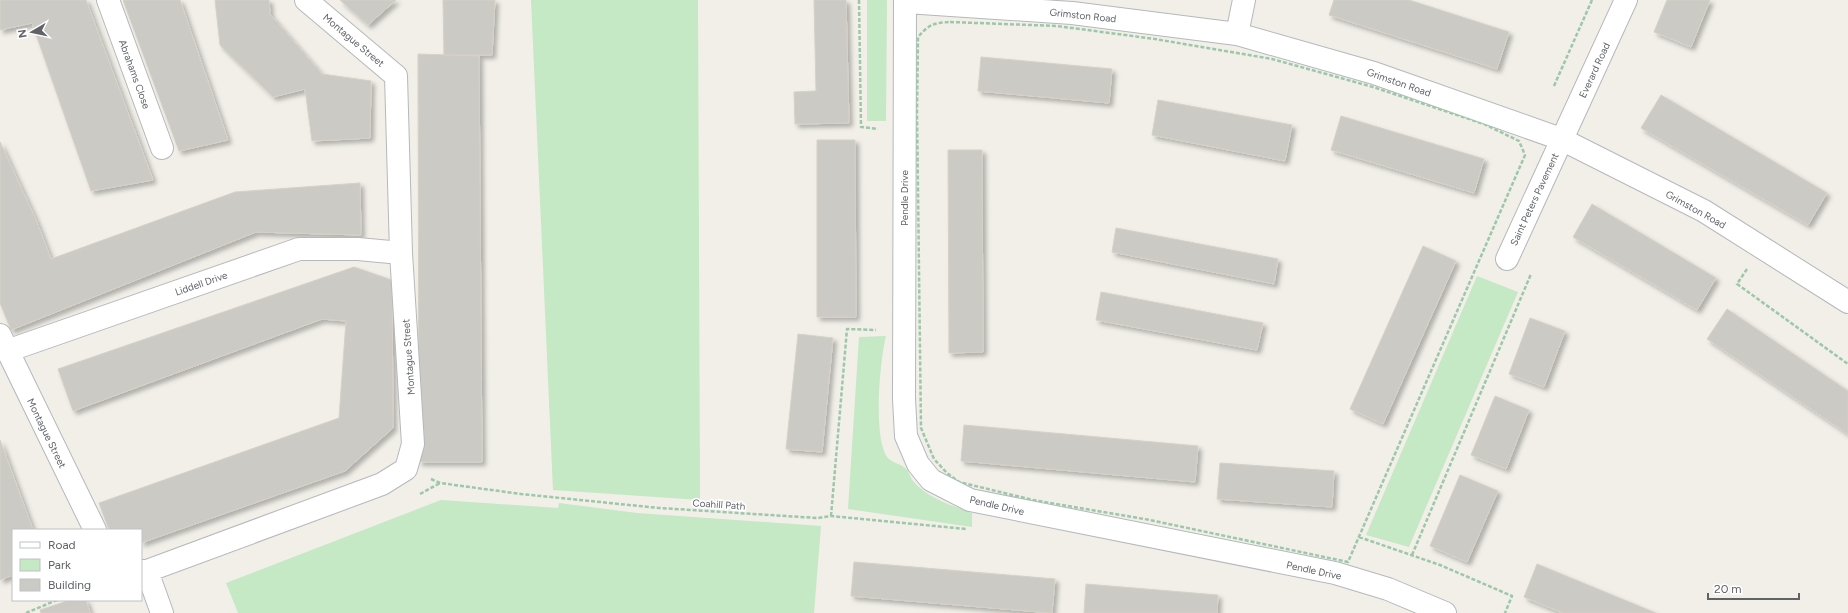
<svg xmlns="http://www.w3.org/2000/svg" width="1848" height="613" font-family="Figtree,sans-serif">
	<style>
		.green { fill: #c5e8c5 }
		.building { fill: #cccac5; stroke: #d6d1c6; filter: url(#shadow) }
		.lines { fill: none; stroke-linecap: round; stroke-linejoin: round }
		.minor-casing { stroke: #b5b8bc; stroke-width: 24 }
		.path { stroke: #9cc7a9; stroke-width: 2.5; stroke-dasharray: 4 2; stroke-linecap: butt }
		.minor { stroke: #fff; stroke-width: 22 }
		.labels { text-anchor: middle; stroke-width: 3.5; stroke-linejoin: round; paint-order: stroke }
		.street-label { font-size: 10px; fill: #5f6368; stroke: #fff }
	</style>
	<defs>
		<filter id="shadow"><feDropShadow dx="3.5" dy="3.5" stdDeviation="2" flood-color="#0004"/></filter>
	</defs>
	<rect width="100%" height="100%" fill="#f1efe8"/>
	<path class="green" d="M531,0H698L700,500L553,490Z
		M867,0H887L886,121H867Z
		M1477,276L1518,292L1409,547L1366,535Z
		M886,336C880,359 872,443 889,459C893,463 901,464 905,468C909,471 910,477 913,481C927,498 951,505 972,513V527L848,509L859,337Z
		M441,500L558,508L559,503L637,513L821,526L814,613H238L226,583Z"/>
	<path class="building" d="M0,0H86L153,180L91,191L32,23L0,30Z
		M123,0H180L228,140L179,151Z
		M215,0H269L270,14L322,74L371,81L370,138L312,141L305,89L273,97L220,45Z
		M340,0H396L368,25Z
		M443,0H495L492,55H444Z
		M814,0H846L849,123L795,124L794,92L816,91Z
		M1334,0H1409L1509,32L1497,69L1329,15Z
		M1667,0H1710L1691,47L1654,32Z
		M418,54L479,56L482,462H419Z
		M981,57L1112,69L1109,103L978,91Z
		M1661,95L1827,193L1808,225L1641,128Z
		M1158,100L1292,125L1285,161L1152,135Z
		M1341,116L1484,159L1474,193L1331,150Z
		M817,140H855L856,317H817Z
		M0,142L36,220L51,259L235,192L360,183L361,235L256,232L11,330L0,303Z
		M948,150H982L983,352L949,353Z
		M1592,204L1716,278L1697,310L1573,237Z
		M1116,228L1278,259L1274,284L1112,252Z
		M1423,246L1456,261L1383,424L1350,409Z
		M354,267L392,280L393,428L345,471L141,543V530H109L99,503L339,418L346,321L322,319L73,411L58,369Z
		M1101,292L1263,323L1257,350L1096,320Z
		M1727,309L1848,391V434L1707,339Z
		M1530,318L1565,331L1544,387L1509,374Z
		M798,334L833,338L822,452L786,449Z
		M1495,396L1529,410L1506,469L1471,455Z
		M964,425L1198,446L1195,482L961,461Z
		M0,440L33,530H13V575L0,580Z
		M1220,463L1334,471L1332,507L1217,499Z
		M1460,475L1498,491L1467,562L1430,546Z
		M854,562L1055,579L1052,613L851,596Z
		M1537,564L1656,613H1563L1524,597Z
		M1086,584L1218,595L1217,613H1084Z
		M70,600H86L90,613H41L40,610Z"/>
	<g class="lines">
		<g class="minor-casing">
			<path id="minor" d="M108,0L162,148
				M905,0L904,399L906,436L918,464L931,480L970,500L1335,573L1388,589L1445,613
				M906,2L1072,13L1237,34L1374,73L1561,139L1704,211L1848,302
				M1237,34L1244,0
				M1507,259L1626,0
				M0,335L95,530
				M7,351L299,249H358L401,253
				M141,571H147L382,484L406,469L413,444L401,253L396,76L306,0
				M147,571L162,613"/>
		</g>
		<path class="path" d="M859,0L861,127L878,129
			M950,22L1057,26L1155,39L1272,59L1373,87L1484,124L1519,141L1525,155L1348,562L1150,520L1033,500L959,482L947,473L934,459L921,428L917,111L918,37C929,24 934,23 950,22Z
			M1554,86L1592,0
			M1747,269L1737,284L1848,364
			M431,479L440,483L521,494L659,508L818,518L831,516L966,529
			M420,494L440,483
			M831,516L847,329L876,330
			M1359,537L1440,565L1512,596L1505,613
			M1412,555L1531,274
			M26,613L57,600"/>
		<use href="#minor" class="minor"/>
	</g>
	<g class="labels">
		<g class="street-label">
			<text transform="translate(1083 15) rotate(6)" y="4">Grimston Road</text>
			<text transform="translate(354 40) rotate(40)" y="4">Montague Street</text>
			<text transform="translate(1594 70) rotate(-65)" y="4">Everard Road</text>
			<text transform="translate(135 74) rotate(70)" y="4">Abrahams Close</text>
			<text transform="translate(1399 82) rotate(19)" y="4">Grimston Road</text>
			<text transform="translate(904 198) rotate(-90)" y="4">Pendle Drive</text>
			<text transform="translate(1534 199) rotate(-65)" y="4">Saint Peters Pavement</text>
			<text transform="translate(1696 209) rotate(29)" y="4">Grimston Road</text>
			<text transform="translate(201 283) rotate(-19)" y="4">Liddell Drive</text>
			<text transform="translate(408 357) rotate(-94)" y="4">Montague Street</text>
			<text transform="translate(47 433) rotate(64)" y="4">Montague Street</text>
			<text transform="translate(719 504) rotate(4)" y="4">Coahill Path</text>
			<text transform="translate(997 505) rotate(13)" y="4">Pendle Drive</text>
			<text transform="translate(1314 570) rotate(12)" y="4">Pendle Drive</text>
		</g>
	</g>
	<rect x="12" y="529" width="130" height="72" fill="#ffffff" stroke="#bfc1c3"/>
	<rect x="20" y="542" width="20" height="6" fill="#ffffff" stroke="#bfc1c3"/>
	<text x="48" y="549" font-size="12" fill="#5f6368">Road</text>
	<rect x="20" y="559" width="20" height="12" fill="#c5e8c5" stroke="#bfc1c3"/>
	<text x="48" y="569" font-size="12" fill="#5f6368">Park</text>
	<rect x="20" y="579" width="20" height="12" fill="#cccac5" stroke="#bfc1c3"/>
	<text x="48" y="589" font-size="12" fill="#5f6368">Building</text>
	<g transform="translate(32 32) rotate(261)" stroke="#ffffff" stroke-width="3" paint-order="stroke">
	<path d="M0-3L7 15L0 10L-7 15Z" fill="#5f6368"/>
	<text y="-6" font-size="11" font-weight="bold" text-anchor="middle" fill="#5f6368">N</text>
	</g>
	<path d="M1708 593v6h91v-6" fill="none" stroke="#5f6368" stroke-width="2"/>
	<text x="1714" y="593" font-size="12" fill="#5f6368" stroke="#ffffff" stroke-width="3" paint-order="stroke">20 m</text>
</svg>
